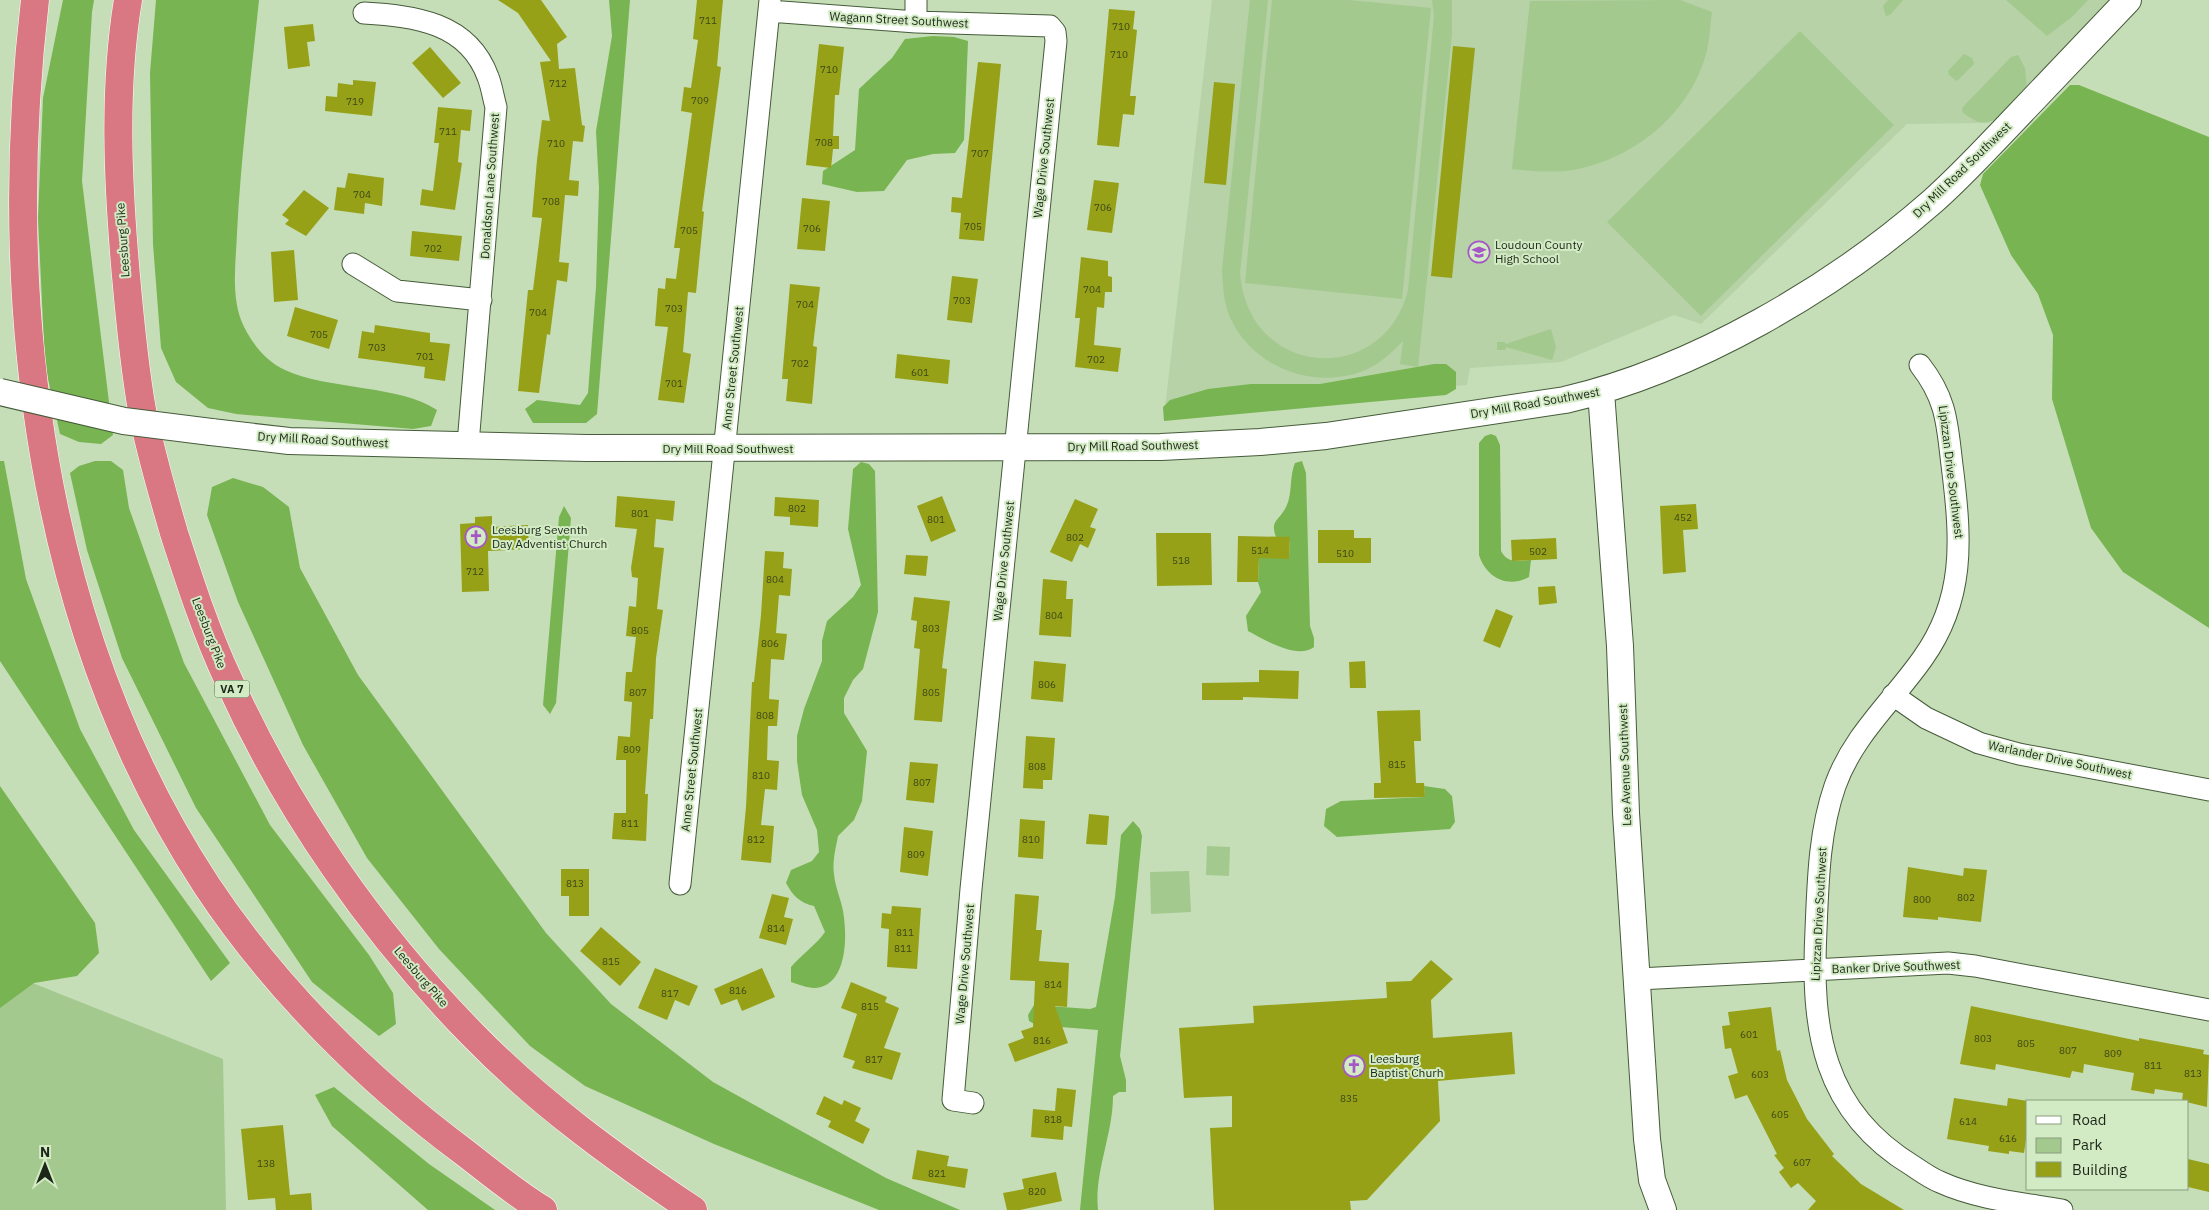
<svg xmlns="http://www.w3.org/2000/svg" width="2209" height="1210" font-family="'IBM Plex Sans',sans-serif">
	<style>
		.built { fill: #b6d2a6 }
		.green { fill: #a3c98e }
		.forest { fill: #78b451 }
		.building { fill: #96a118 }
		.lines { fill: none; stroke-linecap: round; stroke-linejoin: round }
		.minor-casing { stroke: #465b3a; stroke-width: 23 }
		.tertiary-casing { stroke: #465b3a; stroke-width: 28 }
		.motorway-casing { stroke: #fff; stroke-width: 29 }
		.minor { stroke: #fff; stroke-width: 21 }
		.tertiary { stroke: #fff; stroke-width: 26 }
		.motorway { stroke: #d97882; stroke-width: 28 }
		.tertiary-bridge-casing { stroke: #465b3a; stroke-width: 28; stroke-linecap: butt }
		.tertiary-bridge { stroke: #fff; stroke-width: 26 }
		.labels { text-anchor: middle; stroke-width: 4; stroke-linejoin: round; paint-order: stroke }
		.number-label { font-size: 10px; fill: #3b4618 }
		.shield { fill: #d2ebc4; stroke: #53624c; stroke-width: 1 }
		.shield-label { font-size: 11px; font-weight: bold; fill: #1d2718 }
		.street-label { font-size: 12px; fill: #1d2718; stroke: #d2ebc4 }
		.poi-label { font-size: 12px; fill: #1d2718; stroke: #d2ebc4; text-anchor: start }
	</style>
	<rect width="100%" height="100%" fill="#c5deb7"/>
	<path class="built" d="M1212,0H2116L2005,114L1989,123L1907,124L1701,324L1674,315L1561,362L1470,368L1467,385L1165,408Z"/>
	<path class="green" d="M1250,0H1268L1240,273C1248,379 1384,388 1408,290L1434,16L1432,0H1452V34L1418,367L1400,364L1403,341C1391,353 1379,365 1363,371C1316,389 1259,370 1234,325C1224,309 1223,289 1222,270Z
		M1272,0H1349L1431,8L1402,299L1245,283Z
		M1680,0L1712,12C1710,24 1710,38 1707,50C1692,112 1635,159 1573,170C1553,173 1532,171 1512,169L1530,1Z
		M1888,0H1903L1890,15L1886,16L1883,6Z
		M2006,0H2088L2073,16L2047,36Z
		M1800,31L1894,125L1701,316L1607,222Z
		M1964,54L1972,58L1974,64L1957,81L1949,75L1948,71Z
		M2018,55L2025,68L2027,90C2016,102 2000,125 1980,122C1974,121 1968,116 1963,113L1962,108L2011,57Z
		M1551,329L1556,347L1552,360L1506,347L1505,350H1497V342H1505L1506,344Z
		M1207,846L1230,847L1229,876L1206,875Z
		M1189,871L1191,912L1151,914L1150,872Z
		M0,970L223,1059L226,1210H0Z"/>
	<path class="forest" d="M63,0H94L92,12L82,181L113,435L101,444L79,442L60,434L45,365L38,218L43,98Z
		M156,0H259C251,78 241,155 237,233C236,261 231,293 241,320C249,340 265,361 285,370C328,390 401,385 437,410L431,426L413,429L236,414L208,408L176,382L161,348L153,244L150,73Z
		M609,0H630L597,414L586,423H533L525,409L537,400L580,405L588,393L596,287L599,188L596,131L612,36Z
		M933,36L954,37L968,41L964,140L955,153L933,154L907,160L884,191L857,192L822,184L823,171L855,150L859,89L892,58L905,39Z
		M2070,85H2079L2209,137V628L2123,572L2091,528L2052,399L2053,335L2038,294L2011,255L1980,185L1983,174Z
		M1434,364H1446L1456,372V389L1446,395L1164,421L1163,407L1170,400L1208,389L1251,384H1320Z
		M1491,434L1496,436L1500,445L1501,551C1508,564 1518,561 1531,560L1529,577C1507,589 1486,577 1479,555V443L1485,436Z
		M0,461H4L26,579L80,729L134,830L230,963L211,981L0,661Z
		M95,461H111L123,470L129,508L184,663L270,825L369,955L393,993L396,1024L379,1036L312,982L196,808L122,658L87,550L70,473L79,466Z
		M1302,461L1306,473L1310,626L1314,638V647C1297,660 1265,640 1248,631L1246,616L1261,592L1258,582L1259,558H1289L1290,537H1276C1270,521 1278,521 1285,509C1293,496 1289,477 1295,463Z
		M861,462L869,464L875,471L878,612L863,669L853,680L844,698V713L867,751L862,801L854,820L838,836C836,847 832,862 834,874C835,887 841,899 843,911C847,933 848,979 821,987C811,990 801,985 791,982V967C802,954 816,945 825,932L814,906C800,903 793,896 786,883L791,870L812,861L819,852L817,830L802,795L797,761V736L804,709L822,661V641L827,621L853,597L861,585L848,529L853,469Z
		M233,478L263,487L289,507L300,568L358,675L546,933L611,1004L713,1082L886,1178L960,1210H879L714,1144L585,1086L530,1046L439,949L367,858L303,745L238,602L207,515L212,487Z
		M564,506L571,518L556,703L550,714L543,705L559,517Z
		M0,786L95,923L99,953L77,976L34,983L0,1008Z
		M1424,786L1445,789L1452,796L1455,822L1450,829L1337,837L1324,826L1326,809L1341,801L1425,797Z
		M1133,821L1140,829L1142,836L1120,1056L1126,1080V1092H1119L1113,1096C1113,1135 1094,1172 1098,1210H1080L1098,1030L1036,1025L1029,1021L1028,1015L1034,1005L1090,1009L1096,1007L1115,897L1121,835Z
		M334,1087L429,1164L495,1210H428L332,1126L315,1095Z"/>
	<path class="building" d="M498,0H541L567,37L557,44L559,69L575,68L582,125L585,126L583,142L573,141L569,180L579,181L578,196L565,195L559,262L569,263L567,282L557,280L550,335L547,334L539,393L518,391L528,290H533L542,218L532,217L537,160L542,120L550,121L540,62L551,61L518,13Z
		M697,0H723L717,66L721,67L702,211L704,212L696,293L688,292L683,352L691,354L684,403L658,400L668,327L655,326L658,288L665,289L666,278L676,279L680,248H674L692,113L681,111L684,87L691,88L698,40L693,39Z
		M1109,9L1135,11L1133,29L1137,30L1130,96H1136L1134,115L1123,114L1119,147L1097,145Z
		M313,24L315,41L307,42L310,66L288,69L284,27Z
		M819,44L844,47L839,95H835L833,136H839V149H833L831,168L806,165Z
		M1453,46L1475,48L1452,278L1431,276Z
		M430,47L461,83L443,98L412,63Z
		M978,62L1001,64L984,241L959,239L961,213L951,212L952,197L962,198Z
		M353,80L376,82L372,116L325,111L326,96L337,97L338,83L353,85Z
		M1214,82L1235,84L1226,185L1204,183Z
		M438,107L472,110L470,131L461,130L458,162L462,163L455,210L420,205L422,189L433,191L439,143H434Z
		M348,173L384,178L382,206L365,203L364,214L334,210L337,187L345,188Z
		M1094,180L1119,183L1112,233L1087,230Z
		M304,190L329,208L306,236L285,224L289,220L282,215Z
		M802,198L830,201L825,251L797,249Z
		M412,231L462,236L459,261L410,256Z
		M294,250L298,300L274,302L271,252Z
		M1081,257L1108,261V276L1112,277V292H1105L1104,308L1097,307L1094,345L1121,348L1118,372L1075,367L1080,318H1075Z
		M952,276L978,279L972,323L947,320Z
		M790,284L820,287L813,346L817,347L812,404L786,401L788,379H782Z
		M295,307L338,320L329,349L287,336Z
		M375,325L430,333V342L450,344L445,381L424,378L425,367L358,358L362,331L374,333Z
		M897,354L950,360L948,384L895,378Z
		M617,496L675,501L673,521L656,519L654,547L664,548L657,609L663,610L656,658L653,719H650L645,794H648L646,841L612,839L614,813H626V760H616L618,736L630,737L632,702L624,701L626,672H632L636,637L626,636L629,606L636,607L638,578L632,577L631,568L637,529L615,527Z
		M942,496L956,531L931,542L917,506Z
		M775,497L819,500L818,527L790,525V517L774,516Z
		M1075,499L1098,509L1090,527L1096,529L1088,548L1080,544L1072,562L1050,552Z
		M1696,504L1698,529L1683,530L1686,572L1663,574L1660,506Z
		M492,516V527L528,525L529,549L488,551L489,591L462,592L460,524L475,523V517Z
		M1318,530H1354V538H1371V563H1318Z
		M1156,533H1211L1212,585L1157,586Z
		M1238,536L1290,537L1289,559L1259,558L1258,582H1237Z
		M1556,538L1557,559L1512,561L1511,540Z
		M765,551L784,552L783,568L792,569L790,596L779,595L776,633L787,634L784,660L771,659L769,699L779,700L777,726H768L767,760L779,761L777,790L765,789L761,825L774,826L771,863L741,860L746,807L752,682H754L761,615Z
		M906,555L928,556L926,576L904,574Z
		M1043,579L1067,581L1066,599H1073L1071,637L1039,635Z
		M1555,586L1557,603L1539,605L1538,587Z
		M914,597L950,601L942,668L947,669L942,722L914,720L920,649L914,648L917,621L911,620Z
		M1496,609L1513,616L1500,648L1483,641Z
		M1034,661L1066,664L1063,702L1031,699Z
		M1365,661L1366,688H1350L1349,662Z
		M1259,670L1299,671L1298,699L1243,697V700H1202V683L1259,682Z
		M1420,710L1421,741H1414L1416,783H1424L1425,797L1374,798V783H1381L1377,711Z
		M1026,736L1055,738L1052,780H1043V789L1023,788Z
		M910,762L938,764L934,803L906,800Z
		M1089,814L1109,816L1107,845L1086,844Z
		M1020,819L1045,821L1043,859L1018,857Z
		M904,827L933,831L928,876L900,872Z
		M1908,867L1963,876L1964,868L1987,870L1981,922L1938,917V920L1903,917Z
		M561,869H589V916H569V896H561Z
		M772,894L789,898L784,917L793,919L786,945L759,938Z
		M1015,894L1039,896L1036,930H1042L1039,961L1069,963L1067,1007L1055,1006L1068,1043L1015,1062L1008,1044L1024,1038L1021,1031L1033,1027L1035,981L1010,980Z
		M892,906L921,908L917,969L887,967L889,929L881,928L882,913L891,914Z
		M601,927L641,962L620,986L580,951Z
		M1431,960L1453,979L1431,1000L1433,1038L1512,1032L1515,1074L1438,1081L1440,1121L1367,1200L1350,1201L1351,1210H1214L1210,1128L1232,1127V1096L1184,1098L1179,1028L1254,1023L1253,1006L1387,998L1386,982L1411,981Z
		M655,968L698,986L689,1006L675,1000L667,1020L638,1008Z
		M762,968L775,997L742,1011L737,999L721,1005L714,989Z
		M851,982L887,997L885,1002L899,1008L884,1048L901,1053L892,1080L852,1068L855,1061L843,1057L857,1014L841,1008Z
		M1971,1006L2139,1041V1038L2204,1050L2203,1054L2209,1055L2207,1107L2182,1101L2183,1093L2155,1089L2154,1094L2131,1090L2134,1073L2084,1064L2083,1073L2072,1071L2070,1078L1996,1064L1995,1070L1960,1064Z
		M1771,1007L1777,1051L1780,1050L1787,1080L1807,1119L1834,1154L1832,1156L1861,1184L1904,1210H1808L1816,1201L1798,1183L1791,1188L1779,1172L1784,1168L1774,1155L1777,1154L1747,1095L1735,1099L1728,1076L1738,1073L1731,1048L1725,1049L1722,1026L1730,1025L1728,1012Z
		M1057,1088L1076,1090L1072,1127L1064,1126L1063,1140L1031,1137L1033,1109L1055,1111Z
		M824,1096L842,1105L844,1100L861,1108L855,1121L870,1129L863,1144L828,1127L831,1121L816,1114Z
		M1954,1098L2007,1106L2008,1098L2028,1101V1125L2024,1153L2009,1151V1154L1988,1151L1989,1146L1947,1139Z
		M283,1125L290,1195L311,1193L312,1210H276L275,1198L248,1200L241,1129Z
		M917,1150L949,1156L947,1166L968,1169L965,1188L912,1179Z
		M2188,1159L2209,1164V1192L2188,1187Z
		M1056,1172L1062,1201L1020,1210H1007L1003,1193L1024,1189L1022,1179Z"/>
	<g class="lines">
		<g class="minor-casing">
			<path id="minor" d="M769,11L916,22L1050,26L1055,32L1056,41L971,889L953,1100L973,1103
				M364,13C414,16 468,22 488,77C492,87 493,97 496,107L468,444
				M916,22V0
				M353,264L397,291L481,300
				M1920,365C1949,402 1947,428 1953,473C1961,540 1965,599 1923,658C1893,701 1853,735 1835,786C1819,832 1818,882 1816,930C1811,1029 1822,1111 1913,1166C1922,1172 1930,1178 1940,1182C1977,1199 2021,1203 2062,1210
				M1893,695L1926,718L1979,743L2019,754L2209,790
				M680,884L770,0
				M1638,979L1948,963L1975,966L2209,1010"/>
		</g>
		<g class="tertiary-casing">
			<path id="tertiary" d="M1601,392L1620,646L1626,813L1647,1139L1652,1180L1663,1210
				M211,432L289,441L587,448L1161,447L1260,442L1326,436L1565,400C1694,370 1834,288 1933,201C1960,177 1984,151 2008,126C2048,84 2088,42 2128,0"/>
		</g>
		<g class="motorway-casing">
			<path id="motorway" d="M35,0C0,300 39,631 207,886C274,987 367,1080 464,1152C490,1172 515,1193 543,1210
				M128,0C113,90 118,186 126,276C130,321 134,365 142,410C150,451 162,492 174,533C190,582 206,632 228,679C287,810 372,932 472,1034C538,1102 615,1158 693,1210"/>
		</g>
		<use href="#minor" class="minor"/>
		<use href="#tertiary" class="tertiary"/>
		<use href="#motorway" class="motorway"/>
		<g class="tertiary-bridge-casing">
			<path id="tertiary-bridge" d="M0,392L124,421L211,432"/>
		</g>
		<use href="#tertiary-bridge" class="tertiary-bridge"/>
	</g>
	<defs>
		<g id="school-ring" transform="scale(1.125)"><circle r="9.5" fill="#d2ebc4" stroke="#a556c7" stroke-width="1.5"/><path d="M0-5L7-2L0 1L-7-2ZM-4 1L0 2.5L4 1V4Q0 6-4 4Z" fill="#a556c7"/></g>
		<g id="church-ring" transform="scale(1.125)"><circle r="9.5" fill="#d2ebc4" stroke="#a556c7" stroke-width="1.5"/><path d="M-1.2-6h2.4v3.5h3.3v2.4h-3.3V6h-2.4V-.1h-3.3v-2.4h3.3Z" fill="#a556c7"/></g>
	</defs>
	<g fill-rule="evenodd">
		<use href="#school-ring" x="1479" y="252"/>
		<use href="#church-ring" x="476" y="537"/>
		<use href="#church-ring" x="1354" y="1066"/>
	</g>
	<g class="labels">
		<g class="number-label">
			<text x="708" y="24">711</text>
			<text x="1121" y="30">710</text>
			<text x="1119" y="58">710</text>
			<text x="829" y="73">710</text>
			<text x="558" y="87">712</text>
			<text x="700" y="104">709</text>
			<text x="355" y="105">719</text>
			<text x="448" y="135">711</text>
			<text x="824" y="146">708</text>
			<text x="556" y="147">710</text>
			<text x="980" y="157">707</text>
			<text x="362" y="198">704</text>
			<text x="551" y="205">708</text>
			<text x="1103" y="211">706</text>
			<text x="973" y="230">705</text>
			<text x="812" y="232">706</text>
			<text x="689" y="234">705</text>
			<text x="433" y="252">702</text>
			<text x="1092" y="293">704</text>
			<text x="962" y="304">703</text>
			<text x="805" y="308">704</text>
			<text x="674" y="312">703</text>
			<text x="538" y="316">704</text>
			<text x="319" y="338">705</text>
			<text x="377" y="351">703</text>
			<text x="425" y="360">701</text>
			<text x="1096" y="363">702</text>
			<text x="800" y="367">702</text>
			<text x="920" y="376">601</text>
			<text x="674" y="387">701</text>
			<text x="797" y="512">802</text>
			<text x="640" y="517">801</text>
			<text x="1683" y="521">452</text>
			<text x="936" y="523">801</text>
			<text x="1075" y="541">802</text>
			<text x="1260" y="554">514</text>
			<text x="1538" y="555">502</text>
			<text x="1345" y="557">510</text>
			<text x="1181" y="564">518</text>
			<text x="475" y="575">712</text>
			<text x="775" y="583">804</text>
			<text x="1054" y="619">804</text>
			<text x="931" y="632">803</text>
			<text x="640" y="634">805</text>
			<text x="770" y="647">806</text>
			<text x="1047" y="688">806</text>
			<text x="638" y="696">807</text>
			<text x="931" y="696">805</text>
			<text x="765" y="719">808</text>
			<text x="632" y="753">809</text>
			<text x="1397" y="768">815</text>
			<text x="1037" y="770">808</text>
			<text x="761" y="779">810</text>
			<text x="922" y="786">807</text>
			<text x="630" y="827">811</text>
			<text x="756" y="843">812</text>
			<text x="1031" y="843">810</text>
			<text x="916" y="858">809</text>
			<text x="575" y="887">813</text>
			<text x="1966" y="901">802</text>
			<text x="1922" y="903">800</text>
			<text x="776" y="932">814</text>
			<text x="905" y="936">811</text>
			<text x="903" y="952">811</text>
			<text x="611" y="965">815</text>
			<text x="1053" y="988">814</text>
			<text x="738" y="994">816</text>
			<text x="670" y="997">817</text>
			<text x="870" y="1010">815</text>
			<text x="1749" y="1038">601</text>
			<text x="1983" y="1042">803</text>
			<text x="1042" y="1044">816</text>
			<text x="2026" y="1047">805</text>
			<text x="2068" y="1054">807</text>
			<text x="2113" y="1057">809</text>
			<text x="874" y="1063">817</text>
			<text x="2153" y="1069">811</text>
			<text x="2193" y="1077">813</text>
			<text x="1760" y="1078">603</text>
			<text x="1349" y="1102">835</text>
			<text x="1780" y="1118">605</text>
			<text x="1053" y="1123">818</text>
			<text x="1968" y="1125">614</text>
			<text x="2008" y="1142">616</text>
			<text x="1802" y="1166">607</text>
			<text x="266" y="1167">138</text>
			<text x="937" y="1177">821</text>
			<text x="1037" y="1195">820</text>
		</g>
		<rect class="shield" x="214.5" y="680.5" width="35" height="17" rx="4"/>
		<g class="shield-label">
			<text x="232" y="693">VA 7</text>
		</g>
		<g class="street-label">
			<text transform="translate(899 20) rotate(3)" y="4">Wagann Street Southwest</text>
			<text transform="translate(1044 158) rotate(-84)" y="4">Wage Drive Southwest</text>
			<text transform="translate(1962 170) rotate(-44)" y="4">Dry Mill Road Southwest</text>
			<text transform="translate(490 186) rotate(-86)" y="4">Donaldson Lane Southwest</text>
			<text transform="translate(123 240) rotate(-94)" y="4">Leesburg Pike</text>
			<text transform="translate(733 368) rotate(-84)" y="4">Anne Street Southwest</text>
			<text transform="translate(1535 403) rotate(-10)" y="4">Dry Mill Road Southwest</text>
			<text transform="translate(323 440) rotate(3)" y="4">Dry Mill Road Southwest</text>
			<text transform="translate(1133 446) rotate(-1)" y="4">Dry Mill Road Southwest</text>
			<text x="728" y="453">Dry Mill Road Southwest</text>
			<text transform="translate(1951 472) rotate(83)" y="4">Lipizzan Drive Southwest</text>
			<text transform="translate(1004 561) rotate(-84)" y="4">Wage Drive Southwest</text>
			<text transform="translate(209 633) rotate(69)" y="4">Leesburg Pike</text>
			<text transform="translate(2060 760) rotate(12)" y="4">Warlander Drive Southwest</text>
			<text transform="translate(1625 765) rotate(-92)" y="4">Lee Avenue Southwest</text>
			<text transform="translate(692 770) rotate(-84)" y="4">Anne Street Southwest</text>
			<text transform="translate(1819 914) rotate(-87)" y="4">Lipizzan Drive Southwest</text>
			<text transform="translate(965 964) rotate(-85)" y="4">Wage Drive Southwest</text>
			<text transform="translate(1896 967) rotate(-2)" y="4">Banker Drive Southwest</text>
			<text transform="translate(421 977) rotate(49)" y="4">Leesburg Pike</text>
		</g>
		<g class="poi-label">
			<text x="1495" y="249">Loudoun County<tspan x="1495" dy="14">High School</tspan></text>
			<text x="492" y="534">Leesburg Seventh<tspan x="492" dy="14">Day Adventist Church</tspan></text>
			<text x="1370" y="1063">Leesburg<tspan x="1370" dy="14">Baptist Churh</tspan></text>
		</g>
	</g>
	<rect x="2026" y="1100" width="162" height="90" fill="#d2ebc4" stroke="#8a9d7f"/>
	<rect x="2036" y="1116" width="25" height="8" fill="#ffffff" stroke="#8a9d7f"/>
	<text x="2072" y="1125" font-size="15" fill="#1d2718">Road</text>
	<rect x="2036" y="1138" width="25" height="15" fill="#a3c98e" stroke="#8a9d7f"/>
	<text x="2072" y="1150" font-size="15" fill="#1d2718">Park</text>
	<rect x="2036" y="1162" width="25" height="15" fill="#96a118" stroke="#8a9d7f"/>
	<text x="2072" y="1175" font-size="15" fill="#1d2718">Building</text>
	<g transform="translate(45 1165)" stroke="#d2ebc4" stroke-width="4" paint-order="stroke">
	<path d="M0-4L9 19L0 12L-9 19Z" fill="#1d2718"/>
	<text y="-8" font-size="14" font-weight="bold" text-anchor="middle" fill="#1d2718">N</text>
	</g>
</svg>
